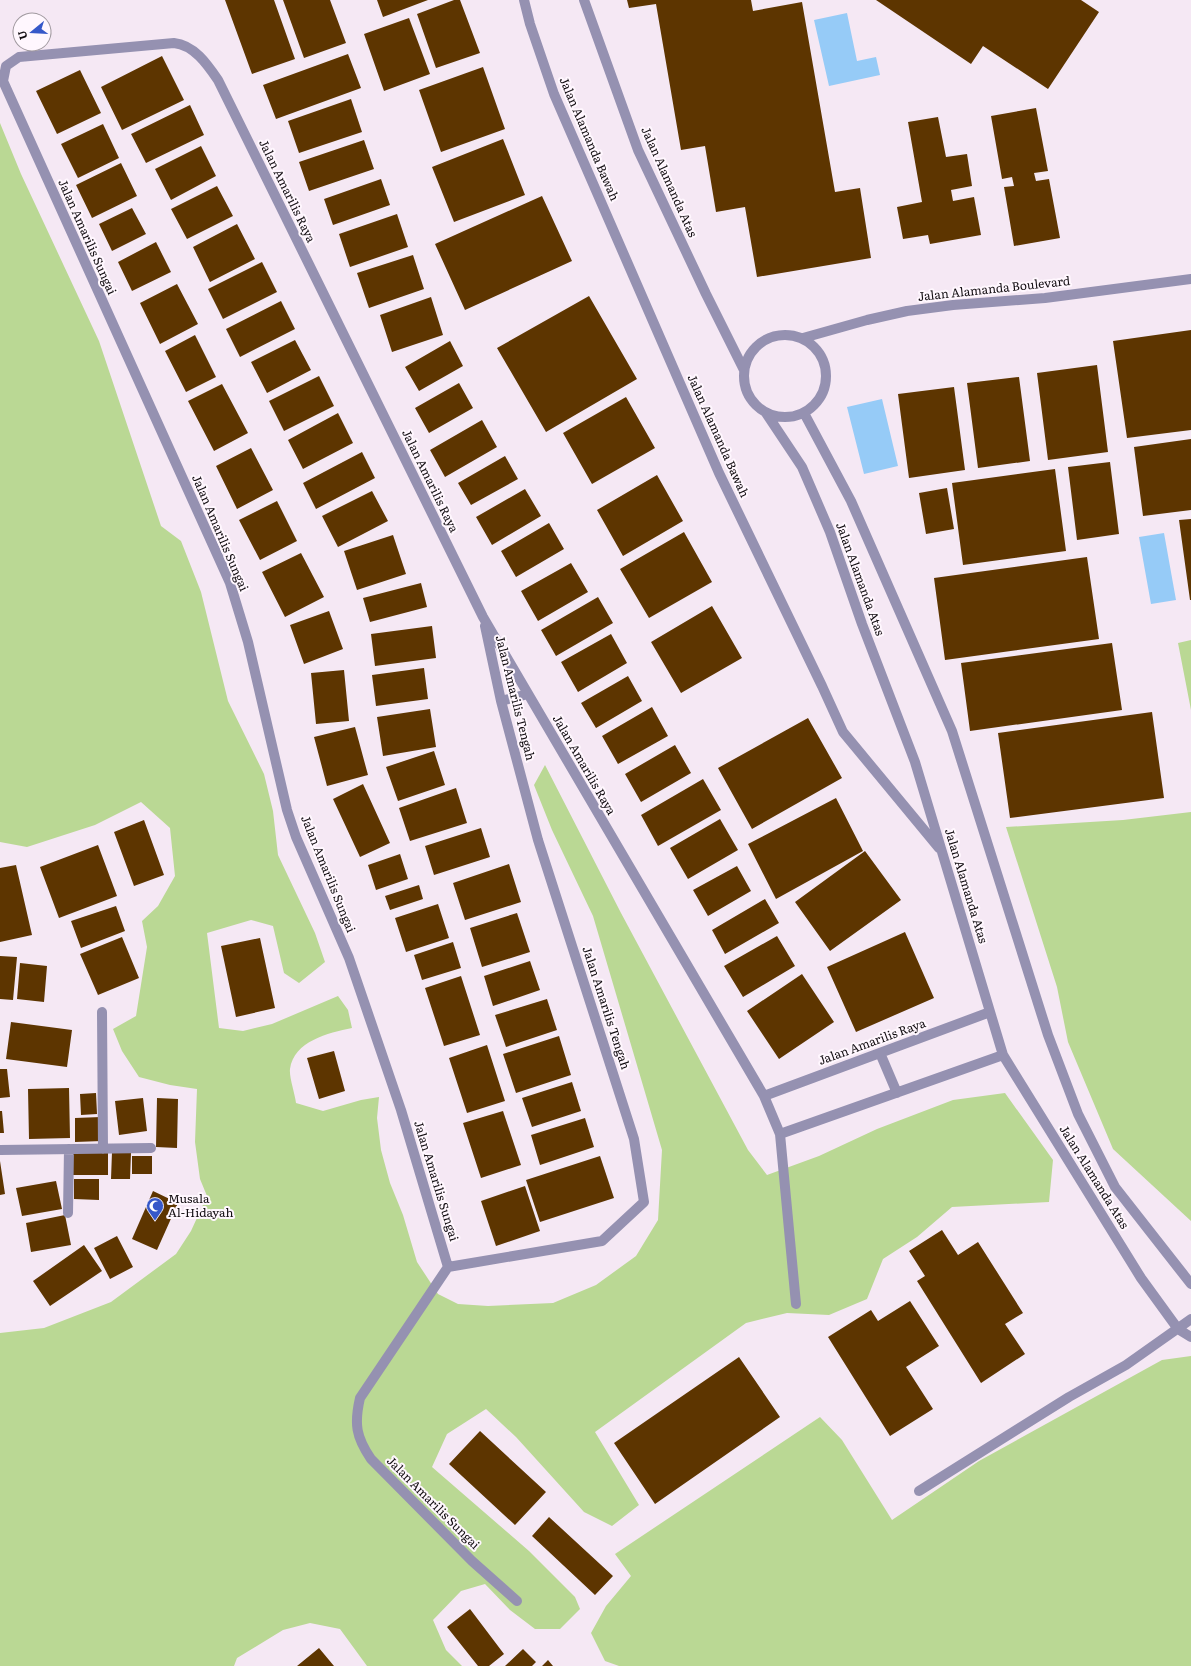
<svg xmlns="http://www.w3.org/2000/svg" width="1191" height="1666" font-family="Literata,serif">
	<style>
		.green { fill: #bad894 }
		.water { fill: #96cbf7 }
		.building { fill: #5d3500 }
		.lines { fill: none; stroke-linecap: round; stroke-linejoin: round }
		.minor { stroke: #9591b1; stroke-width: 10 }
		.labels { text-anchor: middle; stroke-width: 4; stroke-linejoin: round; paint-order: stroke }
		.street-label { font-size: 12px; fill: #120d11; stroke: #fff7fe }
		.poi-label { font-size: 12px; fill: #120d11; stroke: #fff7fe; text-anchor: start }
	</style>
	<rect width="100%" height="100%" fill="#f5e8f4"/>
	<path class="green" d="M0,123L21,174L99,341L161,526L181,541L201,592L228,701L264,774L273,811L278,855L315,933L325,962L299,983L284,973L273,926L251,920L207,933L219,1028L243,1031L272,1024L338,996L348,1010L352,1028C328,1033 294,1041 290,1069C289,1077 295,1094 296,1103L323,1111L361,1100L379,1097L377,1118L381,1150L390,1183L403,1215L417,1262L438,1294L458,1304L488,1306L553,1303L596,1285L636,1256L658,1220L662,1150L593,916L552,830L534,785L545,765L621,913L748,1150L767,1175L819,1156L877,1129L953,1100L1005,1093L1053,1160L1049,1202L952,1207L917,1237L883,1259L867,1299L829,1315L787,1313L746,1323L595,1432L639,1505L612,1526L584,1512L516,1437L486,1409L447,1434L432,1467L529,1551L575,1597L580,1609L560,1629H535L510,1610L485,1584L461,1591L433,1620L446,1650L462,1666H367L340,1629L310,1623L283,1630L237,1658L234,1666H0V1333L44,1328L111,1302L176,1254L191,1231L207,1196L200,1179L195,1142L197,1089L170,1085L139,1077L122,1051L113,1029L136,1016L147,947L142,921L158,906L175,876L170,828L141,802L95,825L27,847L0,842Z
		M1191,640V710L1178,643Z
		M1191,812V1221L1113,1149L1068,1042L1057,987L1006,827L1123,820Z
		M1191,1356V1666H619L605,1661L591,1633L606,1606L631,1576L615,1554L820,1417L842,1440L892,1520L979,1461L1162,1360Z"/>
	<path class="water" d="M847,13L857,61L876,57L880,75L829,86L814,20Z
		M882,399L898,466L864,474L847,407Z
		M1164,533L1176,600L1151,604L1139,537Z"/>
	<path class="building" d="M225,0H274L295,59L252,74Z
		M283,0H330L346,43L304,58Z
		M377,0H428L383,17Z
		M454,0H460L480,53L436,68L417,14Z
		M627,0H751L753,11L802,2L835,192L860,188L871,258L757,277L745,207L716,212L705,146L681,150L656,4L629,8Z
		M876,0H1081L1099,12L1048,89L983,46L971,64Z
		M409,18L430,74L384,91L364,34Z
		M348,54L361,88L276,119L263,85Z
		M162,56L184,100L122,130L101,87Z
		M483,67L505,129L441,152L419,90Z
		M80,70L101,113L57,134L36,91Z
		M351,99L362,132L299,153L288,121Z
		M190,105L204,135L146,163L131,134Z
		M1036,108L1048,171L1034,173L1036,181L1049,179L1060,238L1014,246L1004,187L1014,186L1012,177L1002,179L991,116Z
		M938,117L946,157L967,154L972,186L951,190L953,201L974,197L981,235L930,244L928,235L903,239L897,207L922,202L908,122Z
		M103,124L119,158L78,178L61,144Z
		M503,139L525,195L454,222L432,167Z
		M364,140L374,169L309,191L299,162Z
		M201,146L216,176L171,200L155,169Z
		M121,163L137,196L92,218L76,185Z
		M381,179L390,205L333,225L324,199Z
		M217,186L233,216L187,239L171,209Z
		M542,196L572,261L465,310L435,244Z
		M132,208L146,234L112,251L99,224Z
		M397,214L408,247L350,267L339,234Z
		M237,224L255,259L210,282L193,247Z
		M156,242L171,272L132,291L118,262Z
		M413,255L424,289L369,308L357,273Z
		M262,262L277,292L223,319L208,289Z
		M177,284L198,324L160,344L140,303Z
		M589,296L637,379L546,432L497,348Z
		M431,297L443,335L392,352L380,315Z
		M281,301L295,329L240,357L226,329Z
		M1191,330V430L1127,438L1113,341Z
		M195,335L216,377L186,392L165,351Z
		M295,340L311,370L267,393L251,362Z
		M450,341L463,366L419,391L405,367Z
		M1097,365L1108,452L1048,460L1037,373Z
		M319,376L334,406L284,431L269,401Z
		M1019,377L1030,461L978,468L967,383Z
		M459,383L473,408L429,433L415,408Z
		M222,384L248,433L214,451L188,401Z
		M954,387L965,470L909,478L898,394Z
		M626,397L655,448L592,484L563,433Z
		M338,413L353,443L303,469L288,440Z
		M482,420L497,447L445,477L430,450Z
		M1191,439V510L1143,516L1134,447Z
		M251,448L273,490L237,509L216,466Z
		M362,452L375,478L316,509L303,483Z
		M505,456L518,479L471,505L458,483Z
		M1110,462L1119,534L1077,540L1068,467Z
		M1055,469L1066,551L963,565L952,483Z
		M657,475L683,521L623,556L597,510Z
		M947,488L954,529L926,534L919,493Z
		M525,489L541,516L492,545L476,517Z
		M372,491L388,521L338,547L322,516Z
		M277,501L297,541L260,560L239,520Z
		M1191,519V600H1190L1179,520Z
		M549,523L564,549L516,577L501,551Z
		M684,532L712,582L649,618L620,569Z
		M393,535L406,574L357,590L344,551Z
		M301,553L324,597L285,617L262,572Z
		M1087,557L1099,639L945,660L934,578Z
		M571,563L588,592L538,621L521,591Z
		M421,583L427,607L370,622L363,598Z
		M598,597L613,623L556,656L541,630Z
		M712,606L742,658L681,693L651,642Z
		M329,611L343,649L304,664L290,625Z
		M432,626L436,658L375,666L371,634Z
		M611,634L627,663L578,692L561,662Z
		M1112,643L1122,710L970,731L961,663Z
		M424,668L428,699L376,706L372,675Z
		M344,670L349,721L316,724L311,673Z
		M628,676L642,701L596,728L581,703Z
		M652,707L668,736L618,764L602,736Z
		M430,709L436,747L383,756L377,717Z
		M1152,712L1164,798L1010,818L998,733Z
		M808,718L842,778L752,829L718,768Z
		M355,727L368,775L327,786L314,737Z
		M675,745L691,773L641,802L625,774Z
		M434,751L445,785L398,801L386,767Z
		M703,779L721,810L658,846L641,815Z
		M363,784L390,843L360,857L333,799Z
		M456,788L467,823L410,841L399,808Z
		M836,798L863,851L776,899L748,844Z
		M720,819L738,850L688,879L670,848Z
		M144,820L164,875L134,886L114,832Z
		M481,828L490,857L434,875L425,846Z
		M98,845L117,896L59,918L40,867Z
		M865,851L901,900L830,951L795,902Z
		M400,854L408,879L376,890L368,865Z
		M509,864L521,902L465,920L453,883Z
		M16,865L32,935L0,942V868Z
		M737,866L751,891L708,916L693,890Z
		M419,885L423,899L390,910L385,896Z
		M765,899L779,923L725,954L712,930Z
		M438,904L449,938L406,952L395,918Z
		M116,906L125,931L81,948L71,921Z
		M517,913L530,952L482,967L470,928Z
		M905,932L934,998L856,1032L827,967Z
		M777,936L795,966L743,997L724,966Z
		M122,937L139,978L98,995L80,954Z
		M260,938L275,1008L236,1017L221,946Z
		M453,942L461,968L422,980L414,955Z
		M0,956L17,957L13,1000L0,999Z
		M530,961L540,990L493,1006L484,976Z
		M20,963L47,966L44,1002L17,999Z
		M802,974L834,1022L779,1059L747,1011Z
		M461,976L480,1035L444,1046L425,988Z
		M547,999L557,1030L506,1047L495,1015Z
		M11,1022L72,1030L67,1067L6,1059Z
		M559,1036L571,1075L516,1093L503,1054Z
		M487,1045L505,1101L467,1113L449,1058Z
		M334,1051L345,1091L319,1099L307,1058Z
		M0,1069H7L10,1097L0,1098Z
		M572,1082L581,1111L532,1127L522,1098Z
		M69,1088L70,1138L29,1139L28,1089Z
		M96,1093L97,1114L81,1115L80,1094Z
		M143,1098L147,1131L119,1135L115,1101Z
		M157,1098L178,1099L177,1148L156,1147Z
		M0,1111H2L4,1133H0Z
		M503,1111L521,1165L481,1178L463,1123Z
		M101,1117L102,1141L75,1142V1118Z
		M585,1118L594,1147L540,1165L531,1135Z
		M73,1151L108,1152V1175H73Z
		M112,1152L131,1153L130,1179H111Z
		M132,1156H152V1174H132Z
		M600,1156L614,1198L540,1222L526,1180Z
		M0,1161L5,1194L0,1195Z
		M74,1179H99V1200L74,1199Z
		M56,1181L62,1209L22,1216L16,1188Z
		M525,1186L540,1231L496,1246L481,1201Z
		M153,1191L178,1203L157,1250L132,1239Z
		M65,1215L71,1245L31,1252L26,1223Z
		M942,1230L958,1255L978,1242L1023,1313L1005,1324L1025,1354L981,1383L917,1281L925,1276L909,1251Z
		M117,1236L133,1267L110,1279L94,1248Z
		M84,1245L102,1271L50,1306L33,1281Z
		M910,1301L939,1346L906,1367L933,1409L890,1436L828,1337L871,1310L878,1321Z
		M739,1357L780,1417L655,1504L614,1443Z
		M480,1431L546,1492L515,1525L449,1464Z
		M549,1517L613,1576L595,1595L532,1536Z
		M470,1609L504,1654L489,1666H478L447,1627Z
		M319,1648L334,1666H297Z
		M523,1649L536,1662L532,1666H505Z
		M548,1660L553,1666H542Z"/>
	<g class="lines">
		<path class="minor" d="M524,0L530,24L554,94L719,473L822,686L843,732L939,848
			M584,0L638,150L706,294L744,370
			M744 376a41 41 0 1 1 82 0a41 41 0 1 1-82 0Z
			M803,338L867,320L907,311L953,305L1045,298L1191,279
			M766,413L802,467L830,532L862,624L915,762L1003,1055L1141,1278L1178,1329L1191,1337
			M804,413L851,501L952,731L1048,1035L1078,1114L1115,1187L1191,1284
			M501,701L528,694
			M102,1012L103,1149
			M880,1053L897,1093
			M764,1096L990,1012
			M780,1134L1003,1055
			M0,1150L151,1148
			M68,1213L69,1149
			M448,1267L401,1110L349,958L296,837L287,810L248,642L230,583L3,81L6,66L19,57L174,43C194,45 207,64 218,80L483,617L764,1096L780,1134L796,1304
			M448,1267L602,1241L644,1202L634,1139L538,840L501,701L485,626
			M448,1267L360,1398C354,1424 356,1437 371,1459L472,1561L517,1601
			M919,1491L1069,1397L1126,1365L1191,1319"/>
	</g>
	<defs>
		<g id="mosque-pin" transform="scale(0.9)"><path d="M0 17L-7.5 6A9.5 9.5 0 1 1 7.5 6Z" fill="#3658c9" stroke="#fff7fe"/><path d="M3.5-4.9A6 6 0 1 0 3.5 4.9A5 5 0 1 1 3.5-4.9Z" fill="#fff"/></g>
	</defs>
	<g fill-rule="evenodd">
		<use href="#mosque-pin" x="155" y="1206"/>
	</g>
	<g class="labels">
		<g class="street-label">
			<text transform="translate(589 139) rotate(67)" y="4">Jalan Alamanda Bawah</text>
			<text transform="translate(669 182) rotate(66)" y="4">Jalan Alamanda Atas</text>
			<text transform="translate(287 191) rotate(64)" y="4">Jalan Amarilis Raya</text>
			<text transform="translate(87 237) rotate(66)" y="4">Jalan Amarilis Sungai</text>
			<text transform="translate(994 289) rotate(-6)" y="4">Jalan Alamanda Boulevard</text>
			<text transform="translate(718 436) rotate(66)" y="4">Jalan Alamanda Bawah</text>
			<text transform="translate(430 481) rotate(64)" y="4">Jalan Amarilis Raya</text>
			<text transform="translate(220 533) rotate(67)" y="4">Jalan Amarilis Sungai</text>
			<text transform="translate(860 579) rotate(70)" y="4">Jalan Alamanda Atas</text>
			<text transform="translate(515 698) rotate(76)" y="4">Jalan Amarilis Tengah</text>
			<text transform="translate(584 765) rotate(60)" y="4">Jalan Amarilis Raya</text>
			<text transform="translate(328 874) rotate(68)" y="4">Jalan Amarilis Sungai</text>
			<text transform="translate(966 886) rotate(73)" y="4">Jalan Alamanda Atas</text>
			<text transform="translate(606 1008) rotate(72)" y="4">Jalan Amarilis Tengah</text>
			<text transform="translate(872 1042) rotate(-20)" y="4">Jalan Amarilis Raya</text>
			<text transform="translate(1094 1177) rotate(58)" y="4">Jalan Alamanda Atas</text>
			<text transform="translate(436 1181) rotate(73)" y="4">Jalan Amarilis Sungai</text>
			<text transform="translate(433 1503) rotate(45)" y="4">Jalan Amarilis Sungai</text>
		</g>
		<g class="poi-label">
			<text x="168" y="1203">Musala<tspan x="168" dy="14">Al-Hidayah</tspan></text>
		</g>
	</g>
	<g transform="translate(32 32) rotate(252)"><circle r="19" fill="#fff7fe" stroke="#a0999f"/>
	<path d="M0-3L7 15L0 10L-7 15Z" fill="#3658c9"/>
	<text y="-6" font-size="11" font-weight="bold" text-anchor="middle" fill="#120d11">U</text>
	</g>
</svg>
